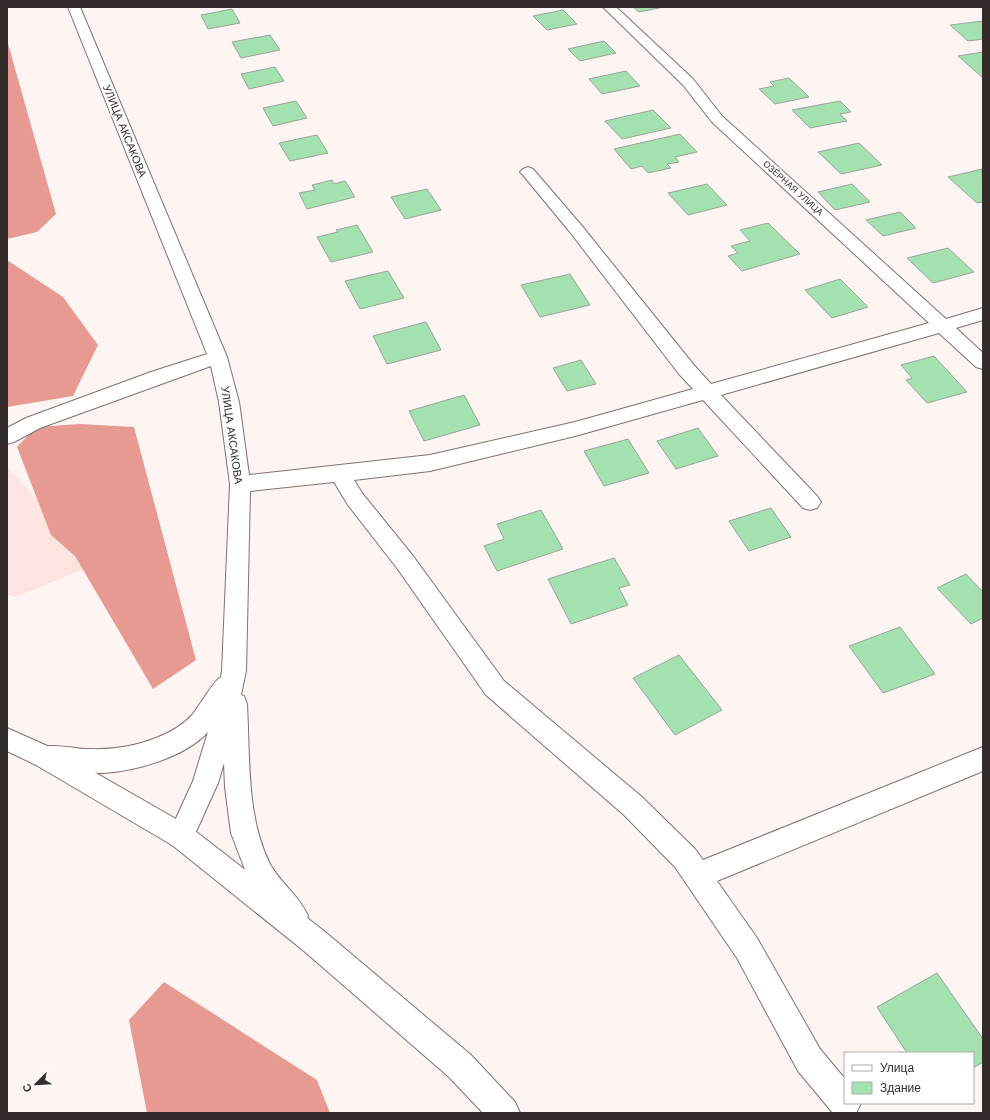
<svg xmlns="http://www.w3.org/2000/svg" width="990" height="1120" font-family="'Work Sans',sans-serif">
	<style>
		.built { fill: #fee4e1 }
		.forest { fill: #e79a91 }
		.building { fill: #a3e2b0; stroke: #98a49a }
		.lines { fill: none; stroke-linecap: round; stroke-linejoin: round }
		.minor-casing { stroke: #80716f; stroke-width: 2 }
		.major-casing { stroke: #80716f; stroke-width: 2 }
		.minor { fill: #fff; fill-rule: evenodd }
		.major { fill: #fff; fill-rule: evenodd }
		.labels { text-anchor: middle; stroke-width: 3; stroke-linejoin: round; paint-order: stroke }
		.far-street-label { font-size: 9px; fill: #332c2b; stroke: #fff }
		.street-label { font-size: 11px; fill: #332c2b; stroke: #fff }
	</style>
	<rect width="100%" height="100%" fill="#fef4f2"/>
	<path class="built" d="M7,466L94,565L15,597L7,594Z"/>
	<path class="forest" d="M7,40L56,214L37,232L7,239Z
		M7,260L63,297L98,345L73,396L7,407Z
		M80,424L134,427L196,660L153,689L75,556L51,535L17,447L36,427Z
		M164,982L317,1080L330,1113H147L129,1020Z"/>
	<path class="building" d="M633,7H664L639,12Z
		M232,9L240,23L208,29L201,15Z
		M563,10L577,24L547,30L533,16Z
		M983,21V39L968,41L950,25Z
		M270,35L280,50L241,58L232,42Z
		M604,41L616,53L580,61L568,49Z
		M983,52V78L958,56Z
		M275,67L284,81L249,89L241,74Z
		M626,71L640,86L602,94L589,79Z
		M789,78L809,97L775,104L759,89L774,86L770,82Z
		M296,101L307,118L273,126L263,108Z
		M840,101L851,112L840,114L847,121L810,128L792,110Z
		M653,110L671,128L622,139L605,121Z
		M680,134L697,152L675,157L679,162L667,164L671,168L648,173L642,166L631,169L614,149Z
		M317,135L328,153L290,161L279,143Z
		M859,143L882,165L841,174L818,152Z
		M982,169L983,202L977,203L948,177Z
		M332,180L334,184L345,181L355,197L307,209L299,193L315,190L312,185Z
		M707,184L727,205L688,215L668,193Z
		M852,184L870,202L835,210L818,192Z
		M427,189L441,210L405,219L391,197Z
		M900,212L916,228L883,236L866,220Z
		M768,223L800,254L742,271L728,256L738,253L731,246L750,241L740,230Z
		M357,225L373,252L331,262L317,237L338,232L336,230Z
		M948,248L974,272L933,283L907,258Z
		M388,271L404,298L360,309L345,281Z
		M570,274L590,305L540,317L521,285Z
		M840,279L868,307L832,318L805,290Z
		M426,322L441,350L387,364L373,336Z
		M934,356L967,392L927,403L906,380L912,378L901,365Z
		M581,360L596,384L567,391L553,368Z
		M464,395L480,425L424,441L409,411Z
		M698,428L718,456L676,469L657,441Z
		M628,439L649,473L604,486L584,451Z
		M771,508L791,537L749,551L729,521Z
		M541,510L563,549L497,571L484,546L504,539L497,524Z
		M614,558L630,585L619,588L628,605L571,624L548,579Z
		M966,574L983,592V618L971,624L937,588Z
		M900,627L935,674L883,693L849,646Z
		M679,655L722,710L675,735L633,678Z
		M937,973L983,1039V1062L973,1068V1053H907L877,1007Z"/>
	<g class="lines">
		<g class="minor-casing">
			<path id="minor" d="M68,7H80L227,357L239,402L249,475L430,455L575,422L693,389L679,374L570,232L523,175L520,172L523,169L528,167L533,169L582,226L693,364L711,384L929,323L712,122L683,85L603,7H616L693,79L722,116L946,319L983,308V320L956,328L983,353V369L976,367L939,333L721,395L817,496L821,502L817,508L810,510L803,508L703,400L575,436L430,471L354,480L362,493L413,556L504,681L642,797L695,849L703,860L983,747V771L717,881L757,938L820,1049L845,1079V1103H861L856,1113H833L798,1071L737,958L675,867L624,815L486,695L397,568L348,505L334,482L250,491L246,671L241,695L244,696L247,704C250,757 246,816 270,864C280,883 299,895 308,916L304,926L294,930L284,926L251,885L247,875L231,833L225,787L224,763L218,783L190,845L181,849L172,845L168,836L193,781L208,732C185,757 137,771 103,773C91,773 79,772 66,770C56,769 46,769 36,765L32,757L36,749C53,742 72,749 90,749C112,750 136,746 156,738C169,733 182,726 192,715C199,707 214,680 221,677L222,671L230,484L219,402L211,366L40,428L14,442L7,444V428L26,418L151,372L207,354Z"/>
		</g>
		<g class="major-casing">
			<path id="major" d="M7,728L54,749L190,827L324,931L471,1055L515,1102L520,1113H483L449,1077L304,951L172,845L36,765L7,751Z"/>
		</g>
		<use href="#minor" class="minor"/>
		<use href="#major" class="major"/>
	</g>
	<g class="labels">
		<g class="far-street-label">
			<text transform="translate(793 188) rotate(42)" y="3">ОЗЁРНАЯ УЛИЦА</text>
		</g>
		<g class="street-label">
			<text transform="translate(125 131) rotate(68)" y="4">УЛИЦА АКСАКОВА</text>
			<text transform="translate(232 435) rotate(82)" y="4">УЛИЦА АКСАКОВА</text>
		</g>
	</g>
	<rect width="990" height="1120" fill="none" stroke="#332c2b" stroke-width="16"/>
	<rect x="844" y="1052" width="130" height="52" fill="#ffffff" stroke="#adabaa"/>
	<rect x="852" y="1065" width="20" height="6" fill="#ffffff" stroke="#adabaa"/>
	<text x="880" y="1072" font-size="12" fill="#332c2b">Улица</text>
	<rect x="852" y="1082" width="20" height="12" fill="#a3e2b0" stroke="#adabaa"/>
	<text x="880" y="1092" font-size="12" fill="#332c2b">Здание</text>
	<g transform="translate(36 1084) rotate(246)" stroke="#ffffff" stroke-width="3" paint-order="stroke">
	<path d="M0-3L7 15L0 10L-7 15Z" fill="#332c2b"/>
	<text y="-6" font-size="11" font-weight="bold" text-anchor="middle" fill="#332c2b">С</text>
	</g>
</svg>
